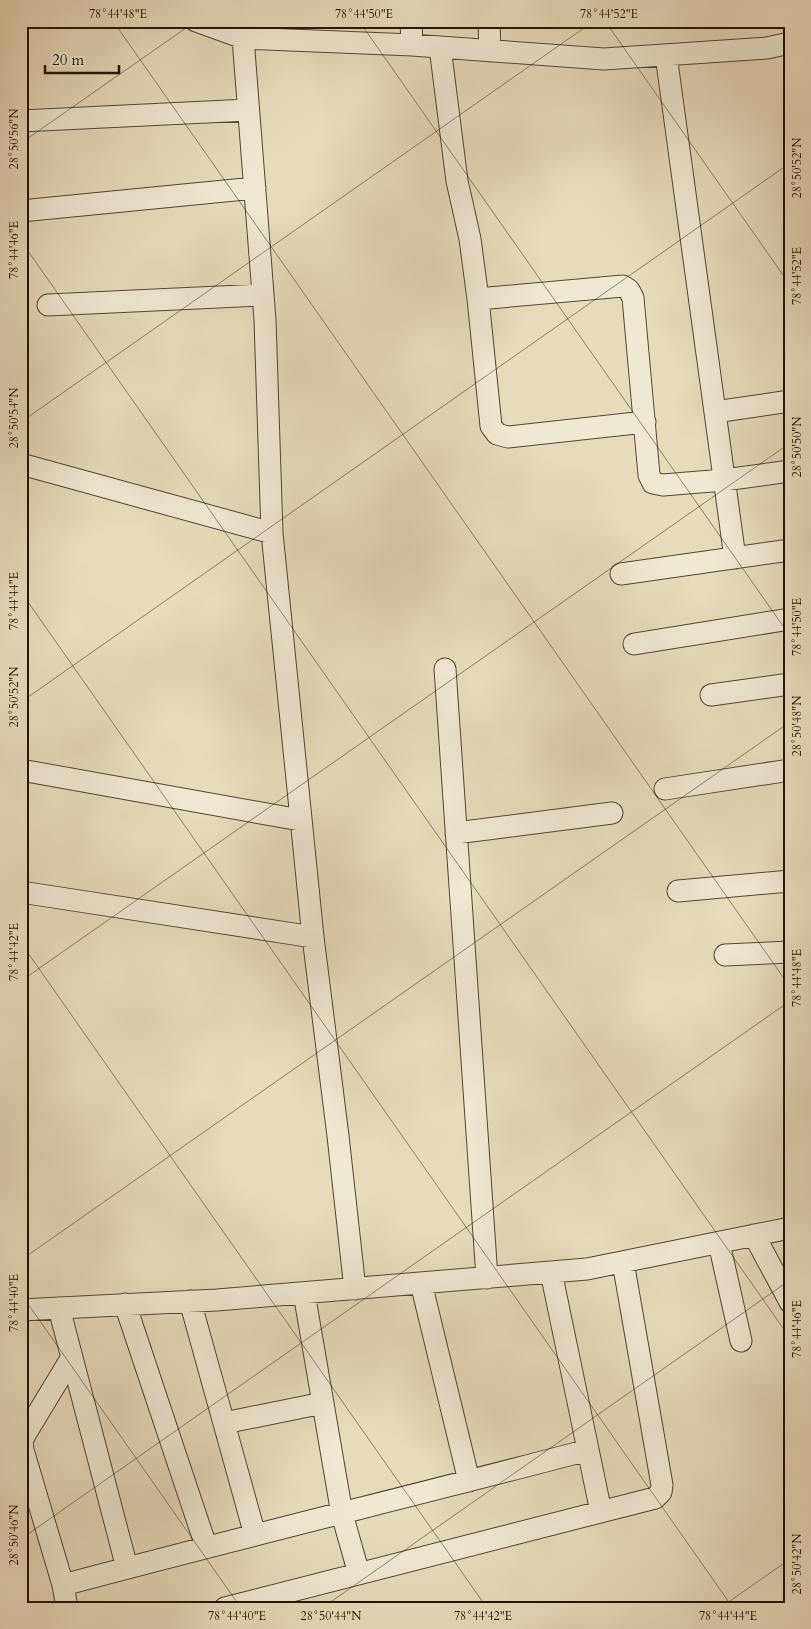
<svg xmlns="http://www.w3.org/2000/svg" width="811" height="1629" font-family="Cardo,serif">
	<style>
		.lines { fill: none; stroke-linecap: round; stroke-linejoin: round }
		.minor-casing { stroke: #534632; stroke-width: 23 }
		.minor { stroke: #efe8d3; stroke-width: 21 }
		.ticks { fill: none; stroke: #221404; stroke-width: 1; stroke-opacity: 0.45 }
		.neatline { fill: none; stroke: #221404; stroke-width: 2 }
		.ticks-label { font-size: 12px; text-anchor: middle; fill: #221404 }
	</style>
	<rect width="100%" height="100%" fill="#e7dbbb"/>
	<filter id="stains"><feTurbulence type="fractalNoise" baseFrequency=".004" numOctaves="4"/><feColorMatrix values="0 0 0 0 .2 0 0 0 0 .09 0 0 0 0 .02 0 0 0 .5 -.17"/></filter>
	<radialGradient id="worn" r=".72"><stop offset=".6" stop-color="#630" stop-opacity="0"/><stop offset="1" stop-color="#630" stop-opacity=".3"/></radialGradient>
	<g class="lines">
		<g class="minor-casing">
			<path id="minor" d="M196,21L243,38L412,45L604,59L767,48L790,43
				M411,21L412,45
				M489,21L490,51
				M243,38L265,320L272,533L313,937L338,1136L355,1289
				M440,47L457,181L470,239L478,299L491,426L497,434L508,437L645,422
				M666,55L735,558
				M21,121L248,110
				M21,211L255,188
				M478,299L623,286L629,290L633,298L649,475L653,483L663,485L724,480L790,471
				M48,305L263,295
				M715,412L790,401
				M21,464L272,533
				M621,574L790,550
				M634,644L790,619
				M445,669L487,1278
				M711,695L790,684
				M21,770L300,820
				M665,789L790,770
				M456,833L612,813
				M678,891L790,881
				M21,892L313,937
				M725,955L790,952
				M754,1235L790,1302
				M719,1243L741,1341
				M551,1272L601,1512
				M421,1283L469,1481
				M304,1293L342,1514L359,1574
				M190,1301L255,1535
				M125,1304L206,1546
				M59,1308L127,1568
				M21,1310L217,1300L587,1269L790,1228
				M224,1423L323,1403
				M63,1585C238,1538 413,1496 588,1450
				M67,1608L63,1585L23,1450L22,1441L26,1433L72,1357
				M225,1608L655,1498L661,1492L662,1485L623,1262"/>
		</g>
		<use href="#minor" class="minor"/>
	</g>
	<path class="ticks" d="M113,21L790,987M359,21L790,636M605,21L790,285M21,143L196,21M21,241L790,1338M21,422L594,21M21,592L733,1608M21,702L790,163M21,943L487,1608M21,981L790,443M21,1260L790,722M21,1294L241,1608M21,1539L790,1001M322,1608L790,1280M720,1608L790,1559"/>
	<rect width="811" height="1629" fill="none" stroke="#e7dbbb" stroke-width="55"/>
	<path d="M45 65v8h74v-8" fill="none" stroke="#221404" stroke-width="2.5"/>
	<text x="52" y="65" font-size="15" fill="#221404" stroke="#efe8d3" stroke-width="4" paint-order="stroke">20 m</text>
	<rect x="28" y="28" width="756" height="1574" class="neatline"/>
	<g class="ticks-label">
		<text x="118" y="18">78°44'48"E</text>
		<text x="364" y="18">78°44'50"E</text>
		<text x="609" y="18">78°44'52"E</text>
		<text transform="translate(14 139) rotate(-90)" y="4">28°50'56"N</text>
		<text transform="translate(797 168) rotate(-90)" y="4">28°50'52"N</text>
		<text transform="translate(14 250) rotate(-90)" y="4">78°44'46"E</text>
		<text transform="translate(797 276) rotate(-90)" y="4">78°44'52"E</text>
		<text transform="translate(14 418) rotate(-90)" y="4">28°50'54"N</text>
		<text transform="translate(797 447) rotate(-90)" y="4">28°50'50"N</text>
		<text transform="translate(14 601) rotate(-90)" y="4">78°44'44"E</text>
		<text transform="translate(797 627) rotate(-90)" y="4">78°44'50"E</text>
		<text transform="translate(14 697) rotate(-90)" y="4">28°50'52"N</text>
		<text transform="translate(797 726) rotate(-90)" y="4">28°50'48"N</text>
		<text transform="translate(14 952) rotate(-90)" y="4">78°44'42"E</text>
		<text transform="translate(797 978) rotate(-90)" y="4">78°44'48"E</text>
		<text transform="translate(14 1303) rotate(-90)" y="4">78°44'40"E</text>
		<text transform="translate(797 1329) rotate(-90)" y="4">78°44'46"E</text>
		<text transform="translate(14 1535) rotate(-90)" y="4">28°50'46"N</text>
		<text transform="translate(797 1564) rotate(-90)" y="4">28°50'42"N</text>
		<text x="237" y="1620">78°44'40"E</text>
		<text x="331" y="1620">28°50'44"N</text>
		<text x="483" y="1620">78°44'42"E</text>
		<text x="728" y="1620">78°44'44"E</text>
	</g>
	<rect width="100%" height="100%" filter="url(#stains)"/>
	<rect width="100%" height="100%" fill="url(#worn)"/>
</svg>
